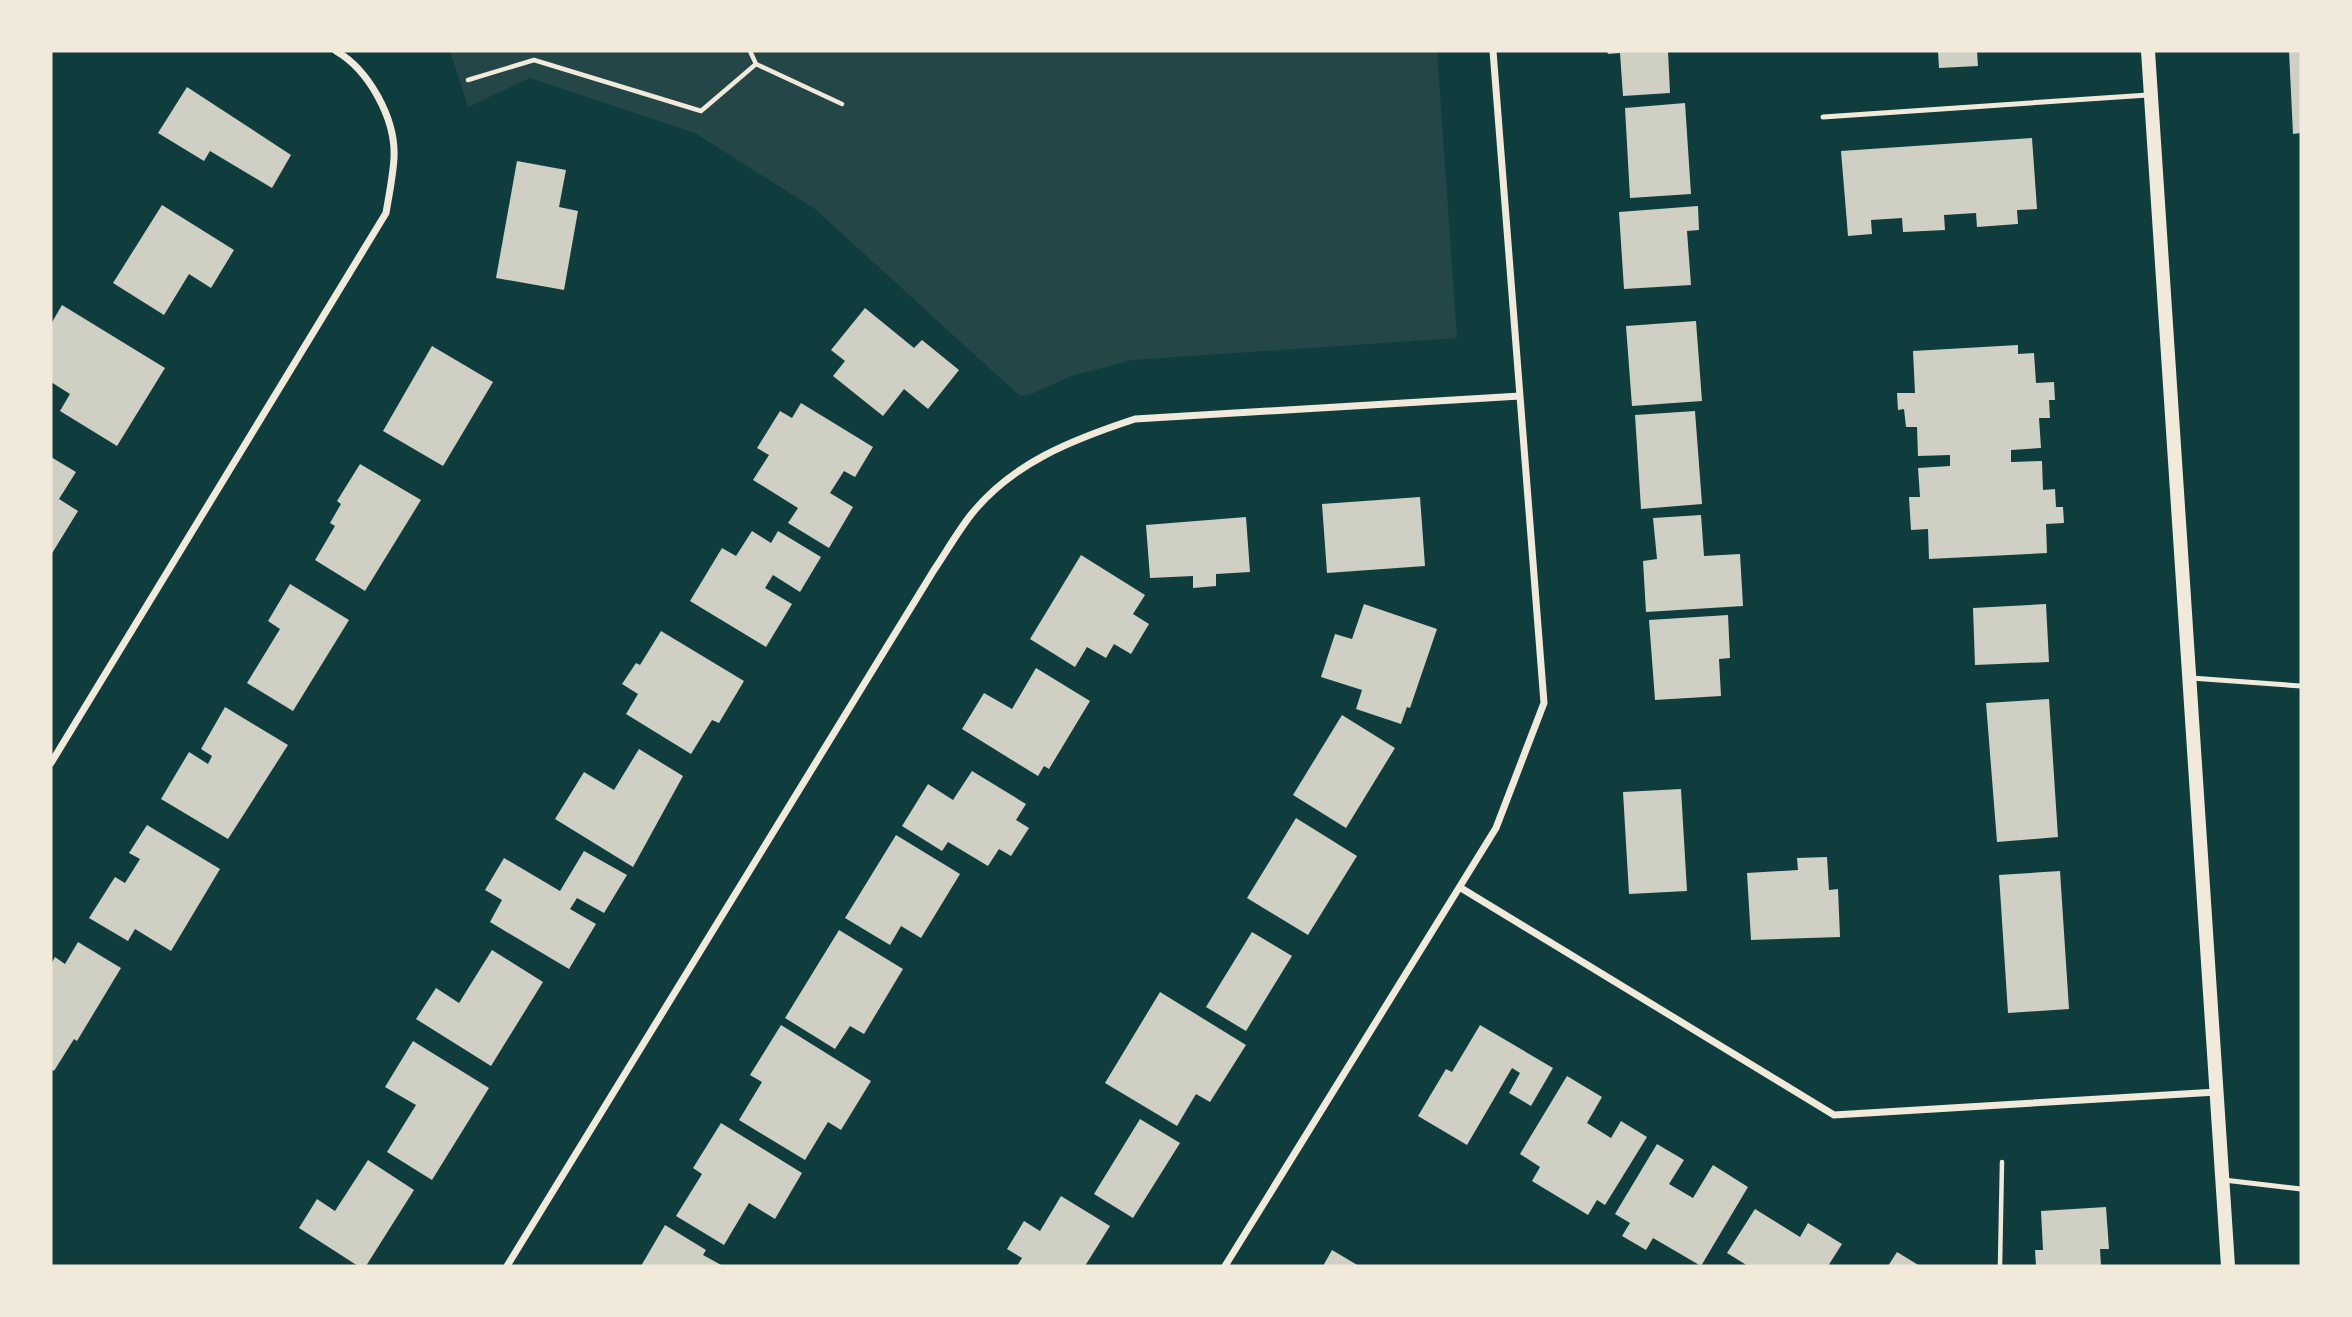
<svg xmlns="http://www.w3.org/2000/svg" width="2352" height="1317" font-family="'Titillium Web',sans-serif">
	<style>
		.green { fill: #244646 }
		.building { fill: #cfcfc3 }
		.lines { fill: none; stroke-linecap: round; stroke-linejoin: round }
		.path { stroke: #f1e9da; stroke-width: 4.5 }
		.service { stroke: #f1e9da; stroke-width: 5 }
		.minor { stroke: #f1e9da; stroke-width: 7 }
		.secondary { stroke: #f1e9da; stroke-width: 14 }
	</style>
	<rect width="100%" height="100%" fill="#0f3d3e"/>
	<path class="green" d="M450,51H1437L1457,338L1132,360L1071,376L1029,395L1020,396L815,209L695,133L530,78L468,107Z"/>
	<path class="building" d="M1607,51H1668L1670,93L1623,96L1620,53L1608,54Z
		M1938,51H1977L1978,66L1939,68Z
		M2289,51H2301V133L2293,134Z
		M187,87L291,155L272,188L210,151L204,161L158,133Z
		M1685,103L1691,194L1630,198L1625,108Z
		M2032,138L2037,209L2017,210L2018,224L1977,227L1976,213L1944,215L1945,230L1903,232L1902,218L1871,220L1872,234L1848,236L1841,151Z
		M517,161L566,170L559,207L578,211L564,290L496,278Z
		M162,205L234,250L211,288L189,274L164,315L113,283Z
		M1698,206L1699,230L1687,231L1691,285L1624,289L1619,212Z
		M62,305L165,368L117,446L60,411L70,394L51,382V324Z
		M865,308L914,348L922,340L959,370L928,409L904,389L883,416L833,376L845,361L831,350Z
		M1696,321L1702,401L1632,406L1626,326Z
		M2018,345V354L2034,353L2036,383L2054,382L2055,400H2049L2050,418H2039L2041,448L2011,450V462L2042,461L2043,490L2055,489L2056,507H2063L2064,523L2046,524L2047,553L1929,559L1928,529L1911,530L1909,497H1920L1918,468L1950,466V455L1918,456L1917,427H1906L1904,409L1898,410L1897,393H1915L1913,351Z
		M432,346L493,382L443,466L383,431Z
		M801,403L873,447L855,477L844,471L830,493L853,507L829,548L788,523L798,508L753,480L769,455L757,448L780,411L792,418Z
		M1695,411L1702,504L1641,509L1635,415Z
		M51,457L76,472L59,499L78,511L51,555Z
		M360,464L421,500L365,591L315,560L335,526L330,523L341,504L337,501Z
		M1420,497L1425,566L1327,573L1322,504Z
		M1701,515L1704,556L1740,554L1743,606L1646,612L1643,561L1657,559L1653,518Z
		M1246,517L1250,572L1216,574V586L1193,588V576L1150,578L1146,525Z
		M752,531L771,543L778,531L821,557L800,592L773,575L765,588L792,604L766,647L690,601L722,548L736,556Z
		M1081,555L1145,595L1133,614L1149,624L1131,654L1114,644L1106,658L1087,647L1075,667L1030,639Z
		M290,584L349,620L293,711L247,683L280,629L268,621Z
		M1364,604L1437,629L1410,708L1407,707L1401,724L1356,709L1362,690L1321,677L1335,634L1352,639Z
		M2046,604L2049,662L1975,665L1973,608Z
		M1728,615L1730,658L1719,659L1721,696L1655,700L1649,620Z
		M661,631L744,681L719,723L712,720L691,754L626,714L638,694L622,684L636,663L640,665Z
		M1036,668L1090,701L1049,769L1044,766L1038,776L962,729L984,693L1012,709Z
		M2049,699L2058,837L1997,842L1986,703Z
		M225,707L288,745L228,839L161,799L189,752L208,764L212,756L201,749Z
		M1342,715L1395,748L1346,828L1293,795Z
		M639,749L683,776L633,867L555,819L584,772L614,790Z
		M972,771L1026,804L1016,820L1029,828L1011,856L999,849L988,866L948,842L942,851L902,826L928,784L953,800Z
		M1681,789L1687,891L1629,894L1623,792Z
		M1296,818L1357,856L1308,935L1247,898Z
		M147,825L220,869L171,951L135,929L128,941L89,918L115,877L125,883L140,859L129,853Z
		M896,835L960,874L921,938L901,926L890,945L845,918Z
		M584,851L627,875L604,913L577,898L570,909L596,924L569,969L490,922L502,900L485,890L504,858L560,891Z
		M1827,857L1829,890L1838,889L1840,937L1751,940L1747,873L1798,870L1797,858Z
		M2060,871L2069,1009L2008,1013L1999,875Z
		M839,930L903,969L864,1034L850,1026L835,1049L785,1018Z
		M1252,932L1292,956L1246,1031L1206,1007Z
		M78,942L121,968L77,1041L74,1039L54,1071L51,1069V964L55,957L65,964Z
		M492,950L543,982L491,1066L416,1019L436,988L459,1003Z
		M1160,992L1246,1045L1210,1102L1196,1094L1177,1126L1105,1083Z
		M781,1025L871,1081L841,1130L828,1122L805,1160L739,1120L762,1082L750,1075Z
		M1480,1025L1553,1068L1531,1106L1509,1093L1520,1073L1512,1068L1467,1145L1418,1116L1446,1069L1452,1072Z
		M413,1041L489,1088L432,1180L387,1152L416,1105L385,1087Z
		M1567,1076L1602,1097L1587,1123L1611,1138L1621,1121L1647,1137L1605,1205L1597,1200L1588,1215L1532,1181L1540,1167L1520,1154Z
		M1140,1119L1180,1143L1133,1218L1094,1194Z
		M721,1123L802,1173L775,1219L749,1203L724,1245L676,1216L702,1174L693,1168Z
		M1657,1144L1684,1160L1669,1184L1693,1198L1713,1165L1748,1187L1701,1266L1653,1238L1646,1250L1622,1236L1630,1223L1615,1214Z
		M368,1160L414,1190L366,1266H358L299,1228L317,1199L335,1211Z
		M1061,1196L1110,1226L1085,1266H1017L1022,1258L1007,1249L1024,1221L1040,1231Z
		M2106,1207L2109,1249H2100L2101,1266H2036L2035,1250H2043L2041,1211Z
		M1755,1209L1800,1237L1808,1223L1842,1244L1828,1266H1748L1727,1253Z
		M665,1225L706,1250L703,1255L723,1266H641Z
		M1332,1250L1359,1266H1323Z
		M1897,1252L1920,1266H1888Z"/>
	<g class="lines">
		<path class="path" d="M750,51L756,64L842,104
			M468,80L534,60L701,111L756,64
			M2000,1266L2002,1162"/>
		<path class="service" d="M1823,117L2148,95
			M2191,678L2301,686
			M2224,1180L2301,1189"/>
		<path class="minor" d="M51,763L386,213C389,195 393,176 394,158C396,119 369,70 336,51
			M1461,888L1834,1115L2217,1092
			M507,1266L934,570C946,552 957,533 970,516C1011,463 1074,439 1135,419L1520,396
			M1225,1266L1496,828L1544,703L1493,51"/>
		<path class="secondary" d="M2148,51L2228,1266"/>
	</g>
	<rect width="2352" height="1317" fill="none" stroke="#f1e9da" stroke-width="105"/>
</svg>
